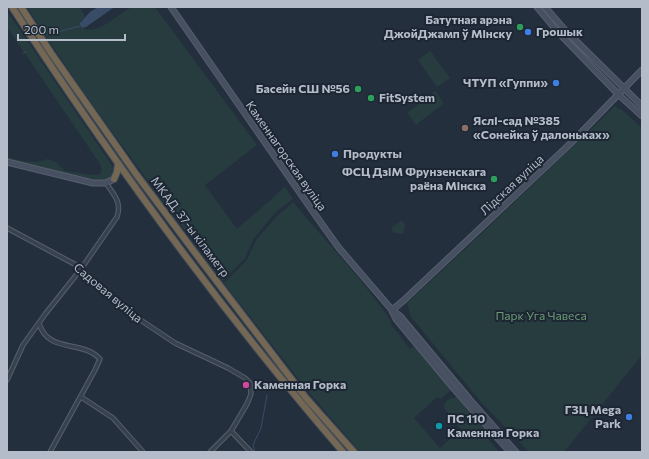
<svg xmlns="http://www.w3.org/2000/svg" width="649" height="459" font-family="Commissioner,sans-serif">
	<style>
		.green { fill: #263c3f }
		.water { fill: #394c67 }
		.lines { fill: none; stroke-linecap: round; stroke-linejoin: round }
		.stream { stroke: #394c67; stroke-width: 1 }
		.street-casing { stroke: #565f6c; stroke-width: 5.5 }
		.secondary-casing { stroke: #565f6c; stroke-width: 7 }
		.highway-casing { stroke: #434c59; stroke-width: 8 }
		.street { stroke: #38414e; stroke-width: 3.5 }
		.secondary { stroke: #465061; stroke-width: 5 }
		.highway { stroke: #746855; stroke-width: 6 }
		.leisure-dot { fill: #2e9e5b; stroke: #1d2633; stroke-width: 1.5 }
		.shop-dot { fill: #3f7fe0; stroke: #1d2633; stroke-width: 1.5 }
		.education-dot { fill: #8d6e63; stroke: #1d2633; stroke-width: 1.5 }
		.hotel-dot { fill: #d1479c; stroke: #1d2633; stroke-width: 1.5 }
		.culture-dot { fill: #0f9aa8; stroke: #1d2633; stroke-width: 1.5 }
		.labels { text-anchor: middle; stroke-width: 4; stroke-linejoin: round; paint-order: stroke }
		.poi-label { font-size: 12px; font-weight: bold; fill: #b4bcc9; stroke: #1d2633; text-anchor: start }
		.street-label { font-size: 12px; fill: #b4bcc9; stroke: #1d2633 }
		.park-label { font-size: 12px; fill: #6b9a76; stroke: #1d2633 }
	</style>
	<rect width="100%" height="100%" fill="#242f3e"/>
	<path class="green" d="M27,7H79L85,16L78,25C94,40 116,15 130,8C136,5 148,7 155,7L257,145L205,185L237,229L285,187L293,199L276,212L254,238L245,258L223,281C156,191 87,102 27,7Z
		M7,11L113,167V174L111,178L101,181L7,159V157C21,161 34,165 47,159L56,162L65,171L93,175H99L102,171L100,164L7,27Z
		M430,51L450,78L437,87L418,60Z
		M435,91L444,103L416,125L407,113Z
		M615,106L618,109H621L642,128V355L564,452H529L481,402L421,329L411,317L407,303L478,237Z
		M293,202C326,242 362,278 391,321L390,323L410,349L413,346L422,354L449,387L450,391L441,399L437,397L414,418L440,448L461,429L444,408C444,400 450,398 457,397L489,432L485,435L499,452H360L307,390L224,283L247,260L256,240L277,216Z
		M402,220L405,225L403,234L394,233L391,228Z"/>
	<path class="water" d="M98,7L113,8L86,27L82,28L79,24L90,12Z"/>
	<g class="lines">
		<path class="stream" d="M54,33L80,26
			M23,53L26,52
			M255,452L253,445L261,428L267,395"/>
		<g class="street-casing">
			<path id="street" d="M7,228L78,266L124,309L175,343L228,368L245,378L250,383L251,394L247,404L231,431L210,452
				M39,323C48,354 81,339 100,359L95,370L50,452
				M7,380L23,345L46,313L81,269L117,217C122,202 114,195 106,183
				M81,397L113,418L143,452
				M231,431L251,452"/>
		</g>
		<g class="secondary-casing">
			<path id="secondary" d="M171,7L321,223L339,248L392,310L400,316L471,401L516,452
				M537,7L558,32L619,95L642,116
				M545,7L565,30L642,106
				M7,162L93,183H106L114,179
				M392,310L403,301L572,142L642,70
				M392,311L396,319L455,390L510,452"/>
		</g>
		<g class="highway-casing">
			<path id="highway" d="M12,7C113,162 222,312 343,452
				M21,7L51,53L136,174L202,262L306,398L354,452
				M114,179L117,172L118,163"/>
		</g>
		<use href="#street" class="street"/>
		<use href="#secondary" class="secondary"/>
		<use href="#highway" class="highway"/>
	</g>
	<g class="leisure-dot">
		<circle cx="520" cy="27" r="4"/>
		<circle cx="358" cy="89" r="4"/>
		<circle cx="371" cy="98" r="4"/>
		<circle cx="494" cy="179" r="4"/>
	</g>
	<g class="shop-dot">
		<circle cx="528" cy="32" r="4"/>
		<circle cx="556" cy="83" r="4"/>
		<circle cx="335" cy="154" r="4"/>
		<circle cx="629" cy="417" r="4"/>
	</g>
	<circle class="education-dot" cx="465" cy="128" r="4"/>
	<circle class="hotel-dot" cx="246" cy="385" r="4"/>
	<circle class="culture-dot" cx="439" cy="426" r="4"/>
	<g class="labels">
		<g class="poi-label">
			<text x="512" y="24" text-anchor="end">Батутная арэна<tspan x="512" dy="14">ДжойДжамп ў Мінску</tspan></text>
			<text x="536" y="36">Грошык</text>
			<text x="548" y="87" text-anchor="end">ЧТУП «Гуппи»</text>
			<text x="350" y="93" text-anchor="end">Басейн СШ №56</text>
			<text x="379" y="102">FitSystem</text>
			<text x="473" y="125">Яслі-сад №385<tspan x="473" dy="14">«Сонейка ў далоньках»</tspan></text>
			<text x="343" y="158">Продукты</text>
			<text x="486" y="176" text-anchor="end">ФСЦ ДзіМ Фрунзенскага<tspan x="486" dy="14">раёна Мінска</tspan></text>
			<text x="254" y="389">Каменная Горка</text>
			<text x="621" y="414" text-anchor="end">ГЗЦ Mega<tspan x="621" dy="14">Park</tspan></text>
			<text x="447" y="423">ПС 110<tspan x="447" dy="14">Каменная Горка</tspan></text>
		</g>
		<g class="street-label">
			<text transform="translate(286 156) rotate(55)" y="4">Каменнагорская вуліца</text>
			<text transform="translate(512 185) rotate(-43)" y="4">Лідская вуліца</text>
			<text transform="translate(190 227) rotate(53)" y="4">МКАД, 37-ы кіламетр</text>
			<text transform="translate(108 293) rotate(40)" y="4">Садовая вуліца</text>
		</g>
		<g class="park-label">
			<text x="541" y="320">Парк Уга Чавеса</text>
		</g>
	</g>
	<rect width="649" height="459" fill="none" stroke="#b4bcc9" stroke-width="16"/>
	<path d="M18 34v6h107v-6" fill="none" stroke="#b4bcc9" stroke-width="2"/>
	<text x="24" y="34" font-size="12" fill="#b4bcc9" stroke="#1d2633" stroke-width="3" paint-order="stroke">200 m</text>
</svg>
